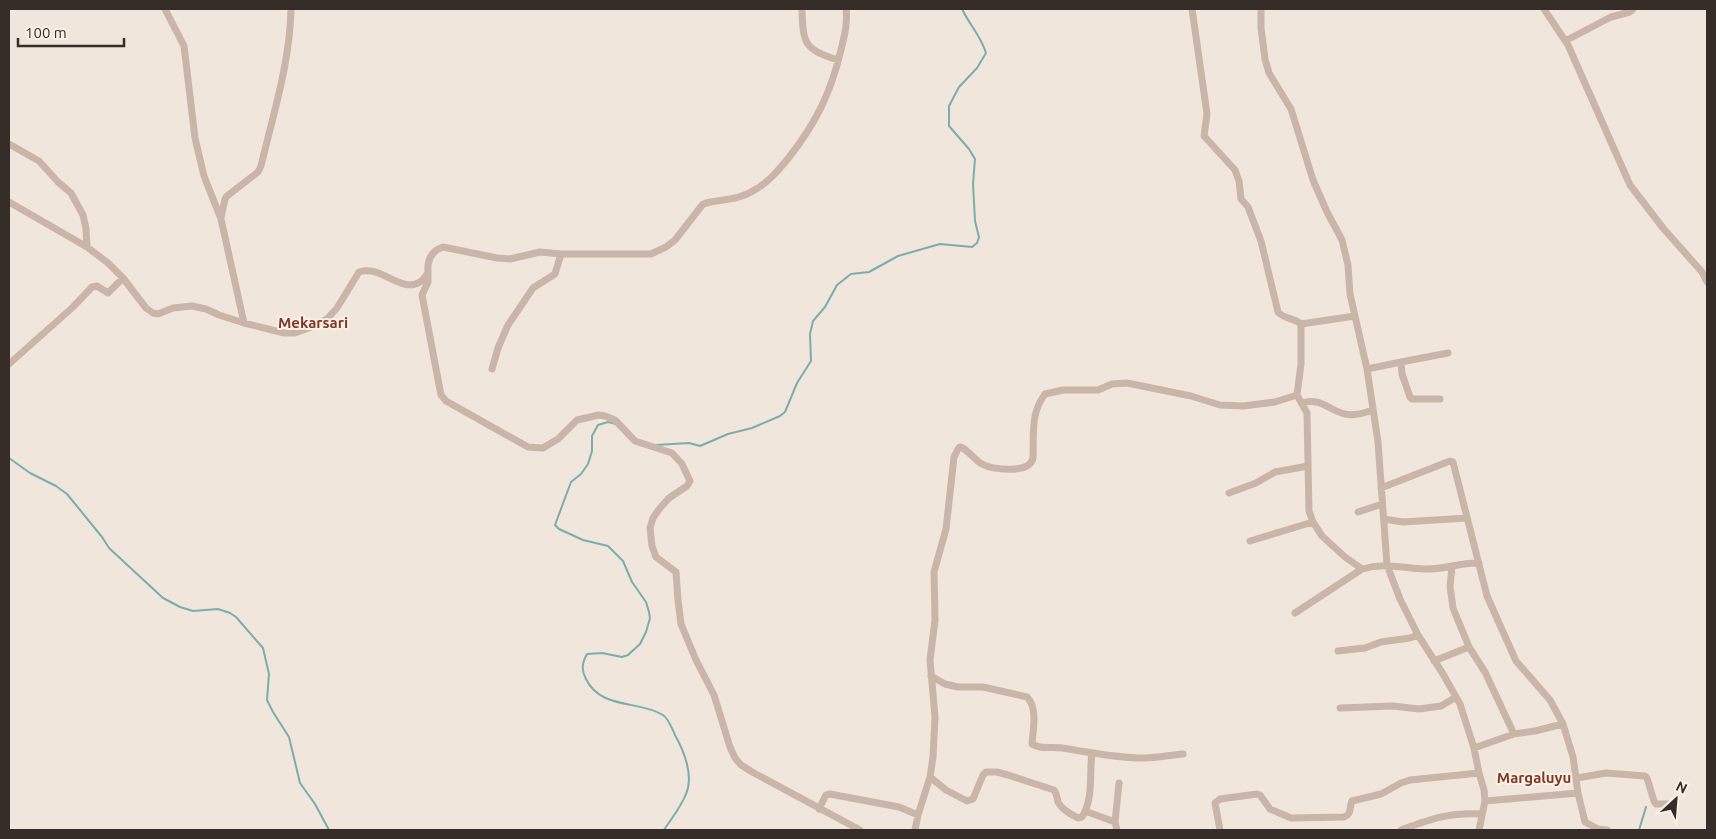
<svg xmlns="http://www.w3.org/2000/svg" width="1716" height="839" font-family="Ubuntu,sans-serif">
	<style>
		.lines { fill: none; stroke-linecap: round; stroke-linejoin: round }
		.stream { stroke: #7cadad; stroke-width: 2 }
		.minor { stroke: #c9b6a8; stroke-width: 7 }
		.labels { text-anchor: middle; stroke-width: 4; stroke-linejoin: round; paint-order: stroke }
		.quarter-label { font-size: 15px; font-weight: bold; fill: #823624; stroke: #f9f0e8 }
	</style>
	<rect width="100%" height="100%" fill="#f1e6dc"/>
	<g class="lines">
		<path class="stream" d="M616,424L608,422L598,425L592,436V451L588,464L581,474L571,482L555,525L559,529L583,540L608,546L623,561L632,582L646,602L649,612L650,618L646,632L640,644L628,655L622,657L602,653L587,654C582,663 581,670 586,679C601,710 639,700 663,715C669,719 672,729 675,735C684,751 694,776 686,794C681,807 671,819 664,830
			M656,445L689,443L700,446L728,434L752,428L780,416L785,412L797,383L811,361L810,334L813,321L825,307L837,285L851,274L869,272L898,256L940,244L972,247L977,243L979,237L975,221L973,184L975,159L969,149L949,126V106L959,87L977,68L986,53C981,36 969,24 962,9
			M9,458L30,473L56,486L67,494L102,537L109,548L163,598L180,607L193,611L218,609L230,613L236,617L263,648L269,674L267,700L273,712L289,737L300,783L315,804L329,830
			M1639,830L1646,807"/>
		<path class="minor" d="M165,9L184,46L195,138L204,176L221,219L244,323
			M802,9C803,44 804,49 838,60
			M1192,9L1207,114L1204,136L1235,170L1239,181L1241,199L1248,207L1261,241L1278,312C1284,319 1294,318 1301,324V364L1297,395L1307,413L1309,511L1313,522L1322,536L1345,557L1362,569C1385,562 1401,568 1424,569C1443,570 1461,562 1479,563
			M1261,9V28L1265,59L1269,73L1291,109L1313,180L1327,212L1342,240L1348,265L1350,294L1355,316L1367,369L1378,442L1387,565L1400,599L1418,635L1443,674L1460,704L1474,748L1479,773L1484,790L1485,801L1479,830
			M1544,9L1568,45L1630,185L1663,228L1702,272L1707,282
			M1565,41L1611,17L1630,12L1633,9
			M9,144L39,161L58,182L71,193L83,215L86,229L87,247
			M9,202L87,247L108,263L123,278L146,308L153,313L158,314L173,308L192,306L206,309L219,315L244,323L284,333H295L311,327L327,319L337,308L359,272C380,264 401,294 420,282C423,280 426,276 428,273C427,261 431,251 443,247L497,258L510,259L540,252L561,254H651L666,247L675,240L703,204C719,199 736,201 751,192C767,184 779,170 790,156C816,123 831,92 841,50C844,37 848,23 846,9
			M221,218L225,199L227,196L258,172L261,166C273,115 290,62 291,9
			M428,273V282L422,295L441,395L446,401L528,447L543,448L558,439L577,420L599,415L605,416L615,420L635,441L672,453L682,464L690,481L687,486L669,498L660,508L653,518L650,528L652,546L656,557L676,572L678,600L681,624L696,660L714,695L730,747L735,758L741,765L754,773L860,830
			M1301,324L1355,316
			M1401,362L1448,353
			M9,364L73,307L92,287L97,286L108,293L123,278
			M492,369L498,348L508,325L533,288L555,274L561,254
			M1367,369L1401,362L1402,374L1410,397L1412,399H1440
			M1302,403C1321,397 1328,410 1345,414C1355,416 1364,413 1373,410
			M1381,488L1450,461L1453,462L1487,596L1516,661L1550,700L1563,724L1573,757L1578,793L1585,822L1598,829L1607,830
			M1229,493L1256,483L1275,472L1308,466
			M1358,512L1382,504
			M1384,519L1403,522L1467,518
			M1250,541L1313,522
			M1452,567L1450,586L1453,608L1469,647L1485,672L1514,734
			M1295,613L1362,569
			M1338,651L1365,648L1381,642L1410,638L1418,635
			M1434,661L1469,647
			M931,676L945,684L958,687H983L1027,697C1038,708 1033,729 1032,744C1041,750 1052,746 1062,748C1089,752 1116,758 1144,758C1157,758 1170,755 1183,754
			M1340,708L1393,706L1419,709L1441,706L1456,697
			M1474,748L1514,734L1535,731L1563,724
			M1092,753C1089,774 1094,798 1082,817L1078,818C1071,814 1062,810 1058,802C1057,797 1057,794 1054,790L1008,775L997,772H986L983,775L973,799L967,801L946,790L930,777L933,757L935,717L930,660L935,620L934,572L946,529L954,457L958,449L960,447C968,449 974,460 982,464C992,470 1030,474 1033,458C1034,435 1030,414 1045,394L1063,390H1098L1112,384L1127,383L1191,396L1220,405L1243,406L1275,402L1297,395
			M1577,778L1606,773L1645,776L1647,778L1654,801L1656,804H1669
			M1485,801L1578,793
			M819,809L826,795L830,794L899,807L918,815
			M1085,811L1115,822L1117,830
			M1115,822L1119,783
			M915,830L918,815L930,777
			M1220,830L1215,803L1220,799L1257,794L1260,795L1270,809L1291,818L1344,817C1352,814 1349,808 1352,801L1381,794L1401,783L1410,780L1479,773
			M1401,830C1431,819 1449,812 1482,814"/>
	</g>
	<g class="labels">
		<g class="quarter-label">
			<text x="313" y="328">Mekarsari</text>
			<text x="1534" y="783">Margaluyu</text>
		</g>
	</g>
	<rect width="1716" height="839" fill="none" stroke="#362c28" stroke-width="20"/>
	<g transform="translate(1676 799) rotate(26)" stroke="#f9f0e8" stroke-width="4" paint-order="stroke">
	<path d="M0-4L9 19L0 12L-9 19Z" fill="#362c28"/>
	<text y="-8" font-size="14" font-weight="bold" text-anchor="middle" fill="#362c28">N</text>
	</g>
	<path d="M18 38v8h106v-8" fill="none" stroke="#362c28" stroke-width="2.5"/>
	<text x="25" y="38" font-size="15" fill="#362c28" stroke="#f9f0e8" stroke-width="4" paint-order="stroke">100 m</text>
</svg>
